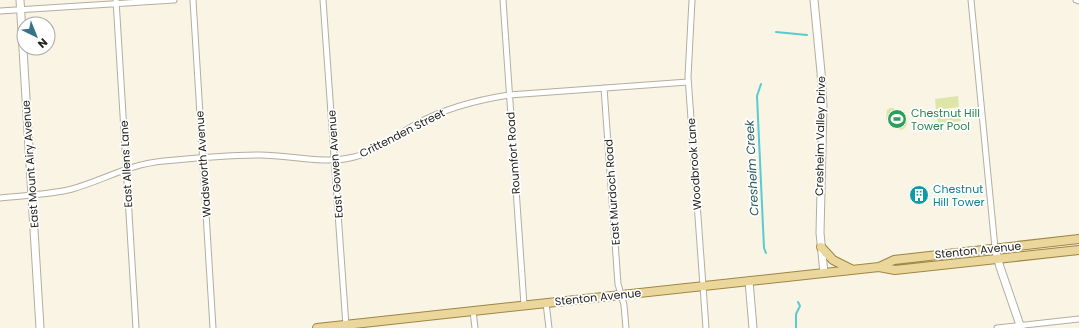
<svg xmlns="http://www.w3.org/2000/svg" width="1079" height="328" font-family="Poppins,sans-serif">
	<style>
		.green { fill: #dee6a7 }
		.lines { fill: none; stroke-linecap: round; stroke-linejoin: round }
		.stream { stroke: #5acad1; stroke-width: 2 }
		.street-casing { stroke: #b3ae9f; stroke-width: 7 }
		.secondary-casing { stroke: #b3ae9f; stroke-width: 9 }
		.primary-casing { stroke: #9d8644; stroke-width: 10 }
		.street { stroke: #fff; stroke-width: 5 }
		.secondary { stroke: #fff; stroke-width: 7 }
		.primary { stroke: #ebd79c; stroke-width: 8 }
		.labels { text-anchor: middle; stroke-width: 3.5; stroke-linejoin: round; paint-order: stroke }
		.leisure-label { font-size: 11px; fill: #27864d; stroke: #fff; text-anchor: start }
		.street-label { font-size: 11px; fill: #24221c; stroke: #fff }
		.culture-label { font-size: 11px; fill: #0d838f; stroke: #fff; text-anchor: start }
		.water-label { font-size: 12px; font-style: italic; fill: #29595c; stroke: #fff }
	</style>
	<rect width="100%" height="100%" fill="#f9f4e4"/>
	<path class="green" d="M958,96L959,107L936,110L935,99Z
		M890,108H894L897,114L907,118C908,123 906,130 900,130L886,119L887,110Z
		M960,110L961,121L938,124L936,113Z"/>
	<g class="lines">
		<path class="stream" d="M776,32L807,35
			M761,84L757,96L764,248L766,253
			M796,328V314L800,306L798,302"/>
		<g class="street-casing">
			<path id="street" d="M116,0L136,328
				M193,0L213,328
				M323,0L346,326
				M503,0L524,305
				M692,0L688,77L706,328
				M971,0L995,248
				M1076,0L1079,1
				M0,11L174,0
				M604,88L618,284L624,305L626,328
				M0,198C24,195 49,195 72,189C104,180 129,164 164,161C195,158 230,155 260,155C292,155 322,165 354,157C378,151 396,135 418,123C446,108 477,100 509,95L688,82
				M546,303L549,328
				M473,311L475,328
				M997,328L1079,319"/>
		</g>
		<g class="secondary-casing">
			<path id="secondary" d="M20,0L40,328
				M814,0L821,72L823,106L820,233L824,273
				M995,248L1000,267L1021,328
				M749,281L753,328"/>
		</g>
		<g class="primary-casing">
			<path id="primary" d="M821,247L833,260L851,269
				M879,267L895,270L1079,250
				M317,328L879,267L894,260L1079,239"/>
		</g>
		<use href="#street" class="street"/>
		<use href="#secondary" class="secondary"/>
		<use href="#primary" class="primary"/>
	</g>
	<defs>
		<g id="stadium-disc" transform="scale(1)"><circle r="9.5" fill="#2e9e5b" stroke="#fff"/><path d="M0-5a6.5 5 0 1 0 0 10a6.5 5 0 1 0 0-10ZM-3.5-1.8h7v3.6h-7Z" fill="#fff"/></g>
		<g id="building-disc" transform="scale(1)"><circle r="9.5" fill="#0f9aa8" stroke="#fff"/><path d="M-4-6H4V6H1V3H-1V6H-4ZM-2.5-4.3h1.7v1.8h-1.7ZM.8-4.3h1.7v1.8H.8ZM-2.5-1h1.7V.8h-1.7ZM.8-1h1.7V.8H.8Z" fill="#fff"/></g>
	</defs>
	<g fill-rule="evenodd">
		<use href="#stadium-disc" x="897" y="119"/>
		<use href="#building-disc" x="919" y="195"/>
	</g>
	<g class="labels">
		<g class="leisure-label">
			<text x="911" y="117">Chestnut Hill<tspan x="911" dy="13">Tower Pool</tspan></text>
		</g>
		<g class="street-label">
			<text transform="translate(402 133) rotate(-27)" y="4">Crittenden Street</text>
			<text transform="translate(820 136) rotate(-89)" y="4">Cresheim Valley Drive</text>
			<text transform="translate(513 153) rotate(-94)" y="4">Roumfort Road</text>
			<text transform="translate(30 164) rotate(-94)" y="4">East Mount Airy Avenue</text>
			<text transform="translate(126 164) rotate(-93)" y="4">East Allens Lane</text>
			<text transform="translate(203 164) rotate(-94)" y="4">Wadsworth Avenue</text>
			<text transform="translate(335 164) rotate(-94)" y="4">East Gowen Avenue</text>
			<text transform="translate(694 164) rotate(-94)" y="4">Woodbrook Lane</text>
			<text transform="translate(612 192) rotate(-94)" y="4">East Murdoch Road</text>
			<text transform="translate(978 250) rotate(-6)" y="4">Stenton Avenue</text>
			<text transform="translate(598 297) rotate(-6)" y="4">Stenton Avenue</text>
		</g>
		<g class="culture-label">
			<text x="933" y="193">Chestnut<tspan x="933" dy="13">Hill Tower</tspan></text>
		</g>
		<g class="water-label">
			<text transform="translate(752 168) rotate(-93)" y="4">Cresheim Creek</text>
		</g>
	</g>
	<g transform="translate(36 36) rotate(137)"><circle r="19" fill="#ffffff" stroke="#a7a7a4"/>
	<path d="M0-3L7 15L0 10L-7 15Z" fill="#38718a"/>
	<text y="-6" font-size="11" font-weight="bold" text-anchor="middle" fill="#24221c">N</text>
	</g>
</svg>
